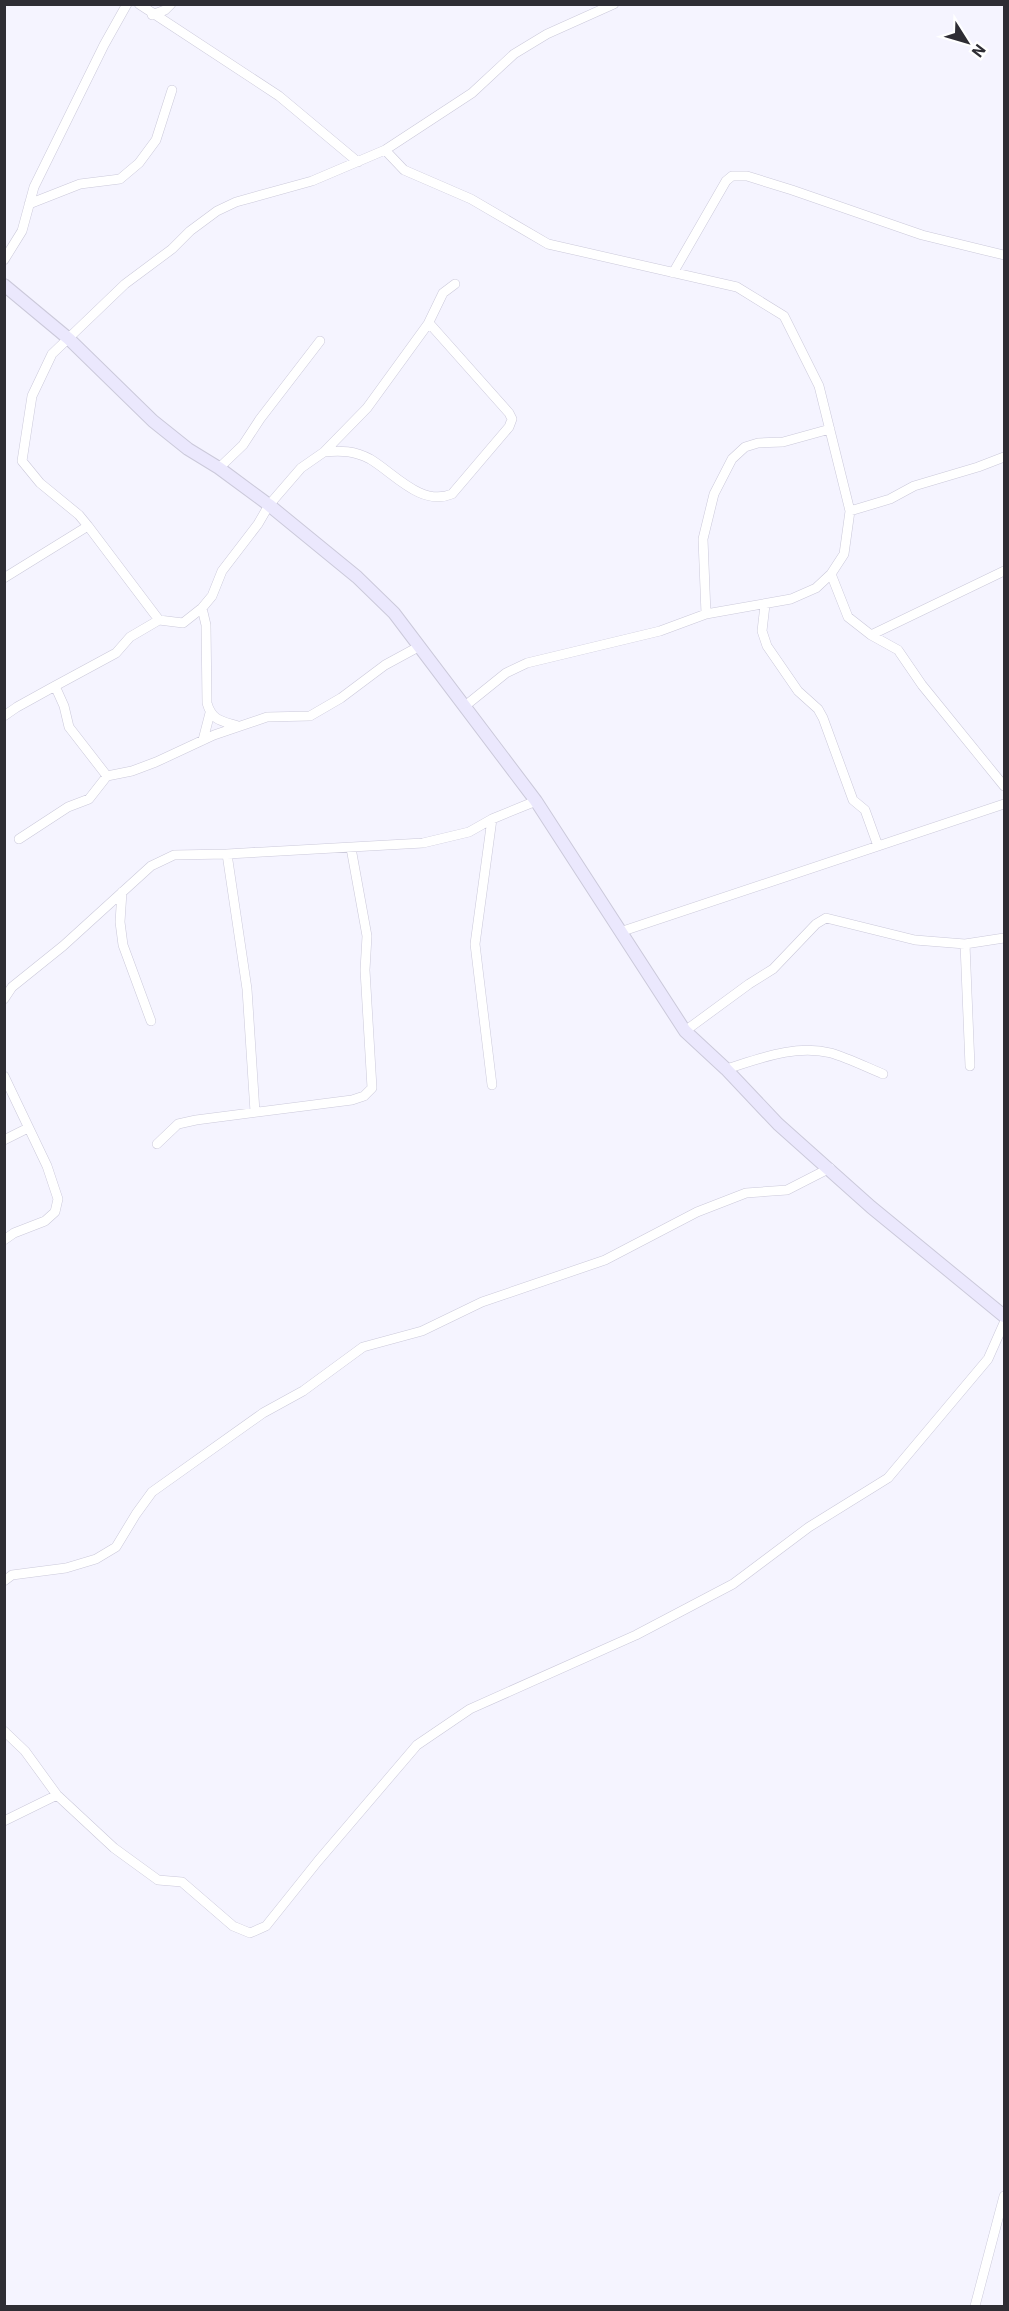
<svg xmlns="http://www.w3.org/2000/svg" width="1009" height="2311" font-family="'IBM Plex Sans',sans-serif">
	<style>
		.lines { fill: none; stroke-linecap: round; stroke-linejoin: round }
		.street-casing { stroke: #cbc9da; stroke-width: 10 }
		.secondary-casing { stroke: #cbc9da; stroke-width: 14 }
		.street { stroke: #fff; stroke-width: 9 }
		.secondary { stroke: #ebe8fd; stroke-width: 12 }
	</style>
	<rect width="100%" height="100%" fill="#f5f4ff"/>
	<g class="lines">
		<g class="street-casing">
			<path id="street" d="M139,4L279,96L358,162
				M152,15L165,10L171,4
				M385,150L404,170L471,199L548,244L737,287L784,316L819,386L850,511L844,554L831,574L816,588L791,599L706,614L660,631L527,663L506,673L465,706
				M29,204L80,184L120,179L139,163L156,140L172,90
				M4,260L22,231L34,187L104,45L127,4
				M673,273L726,181L732,176H747L792,190L922,235L1004,255
				M324,452C341,450 355,451 370,459C394,473 421,507 452,494L509,427L512,419L509,413L429,323
				M219,468L243,445L260,419L320,341
				M850,511L890,499L914,486L978,467L1004,457
				M831,574L848,617L871,635L898,650L922,685L1004,786
				M4,578L88,526
				M765,605L762,631L767,646L798,691L818,709L823,718L853,800L865,810L878,846
				M202,608L206,625L207,703C212,721 222,721 238,726
				M706,614L703,539L714,494L732,459L745,447L758,443L783,442L830,429
				M159,620L88,526L79,515L40,483L22,461L32,396L52,354L125,284L172,249L190,231L217,211L236,202L312,181L385,150L472,93L514,54L547,34L614,4
				M871,635L1004,571
				M55,686L116,653L130,637L159,620L183,623L202,608L212,596L222,571L258,524L269,505L301,468L324,452L367,408L428,324L443,293L455,284
				M4,716L17,707L55,686L64,706L69,727L107,776L132,771L156,762L214,735L267,717L310,716L341,698L385,665L420,646
				M203,740L210,713
				M19,839L68,807L89,799L107,776
				M227,854L247,989L255,1112
				M122,892L120,922L123,945L151,1021
				M620,932L1004,804
				M965,944L970,1066
				M4,999L12,987L63,946L151,866L174,855L227,854L423,843L469,832L492,819L536,801
				M685,1031L749,984L773,969L816,924L826,918L915,940L965,944L1004,938
				M726,1069C759,1059 795,1044 831,1053C848,1058 866,1067 883,1074
				M4,1076L47,1166L58,1199L55,1212L45,1221L14,1233L4,1240
				M492,1085L475,944L492,819
				M4,1140L28,1128
				M157,1144L178,1124L196,1120L352,1100L364,1096L372,1088L365,970L367,936L351,848
				M4,1581L12,1575L66,1568L96,1559L116,1547L136,1514L152,1492L263,1413L303,1391L363,1347L422,1331L482,1302L605,1260L697,1212L746,1193L787,1190L830,1168
				M4,1731L25,1751L57,1795L114,1848L158,1880L182,1882L233,1926L250,1933L266,1926L318,1861L417,1745L470,1709L636,1635L733,1584L809,1527L888,1478L988,1359L1004,1323
				M4,1821L57,1795
				M975,2306L1004,2196"/>
		</g>
		<g class="secondary-casing">
			<path id="secondary" d="M4,285L69,339L153,421L188,449L219,468L269,505L357,577L394,613L536,801L685,1031L726,1069L778,1124L871,1207L1004,1316"/>
		</g>
		<use href="#street" class="street"/>
		<use href="#secondary" class="secondary"/>
	</g>
	<rect width="1009" height="2311" fill="none" stroke="#2e2d34" stroke-width="12"/>
	<g transform="translate(967 42) rotate(127)" stroke="#ffffff" stroke-width="4.5" paint-order="stroke">
	<path d="M0-4.5L10 22L0 15L-10 22Z" fill="#2e2d34"/>
	<text y="-9" font-size="16" font-weight="bold" text-anchor="middle" fill="#2e2d34">N</text>
	</g>
</svg>
